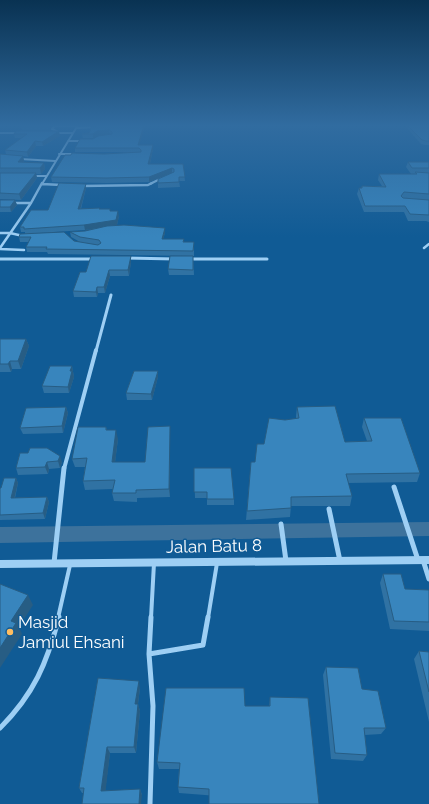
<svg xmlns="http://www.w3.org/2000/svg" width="429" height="804" font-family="Raleway,sans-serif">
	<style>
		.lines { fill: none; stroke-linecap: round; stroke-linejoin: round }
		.canal { fill: #3d729c; fill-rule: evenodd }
		.service-far1 { stroke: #9ecff4; stroke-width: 4 }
		.service { stroke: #9ecff4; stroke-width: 5 }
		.minor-far4 { stroke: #9ecff4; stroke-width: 2 }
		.minor-far3 { stroke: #9ecff4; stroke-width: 2.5 }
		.minor-far2 { stroke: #9ecff4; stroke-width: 3 }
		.minor-far1 { stroke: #9ecff4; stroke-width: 4 }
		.minor { stroke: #9ecff4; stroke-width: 5 }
		.tertiary { fill: #9ecff4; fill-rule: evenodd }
		.wall { fill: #3072a3; fill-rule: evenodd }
		.shaded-wall { fill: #275d84 }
		.building { fill: #3885bd; stroke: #275d84 }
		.poi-dot { fill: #ffbd60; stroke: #105b95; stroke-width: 1.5 }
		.labels { text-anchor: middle; stroke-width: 3; stroke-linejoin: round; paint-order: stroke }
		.near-street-label { font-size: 17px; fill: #fff; stroke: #105b95 }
		.near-poi-label { font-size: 17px; fill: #fff; stroke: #105b95; text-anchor: start }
	</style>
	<rect width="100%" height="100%" fill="#105b95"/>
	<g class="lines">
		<path class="canal" d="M429,522V536L0,543V527Z"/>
		<path class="service-far1" d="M58,618L70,565
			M151,618L154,563
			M208,618L217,563"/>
		<path class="service" d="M151,617L149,654L203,645L208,617
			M149,654L153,706L150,804
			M0,728C34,694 47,663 59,617"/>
		<path class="minor-far4" d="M77,128L96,127
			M58,132L52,129L55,126H78
			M0,133H19
			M54,133H73
			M68,141H83
			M59,154H75
			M20,159L55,161
			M32,176H46
			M42,184L78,125
			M150,184L162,178"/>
		<path class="minor-far3" d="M42,184L62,185
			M82,186L148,185L152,183
			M11,203H31
			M0,233H10L23,236
			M0,248L31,203L42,183
			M424,248L429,244
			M0,249L24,250
			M126,258H128"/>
		<path class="minor-far2" d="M126,258L175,259
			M0,259H96
			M188,259H267
			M96,351L111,295"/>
		<path class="minor-far1" d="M64,469L96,350"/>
		<path class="minor" d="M394,487L418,560
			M329,509L340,561
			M281,524L286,561
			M423,560L429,579
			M54,563L64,468"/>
		<path class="tertiary" d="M429,556V564L0,568V560Z"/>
	</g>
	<path class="wall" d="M23,125H53L50,128V130H22L21,127Z
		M145,125L139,145L153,149L150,164H183L185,181H179L180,187L158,188V179L172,173L149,182L107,183L52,182L51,177L104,154L134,152H75V148L93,139L110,135L97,136L93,138H83L82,134Z
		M404,125H429V145H425L421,144Z
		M16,131L60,136L43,146H36L28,157L23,156L24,161V162L44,163L45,169L41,174H36L37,178L21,200L0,199V154H6L5,150L22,138H15L14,134Z
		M408,162H429V222L426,221H408L404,212H364L357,194L359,188H361L362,186H382L378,180L379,174H415H411L406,167Z
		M86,188L81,209H100L110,211L119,216L117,225L112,226L165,233L163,239H184V242H194V256L48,254L47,252H27L26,247L29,242H20L19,237L25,234V232H21L20,227ZM94,229L85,231L70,232L71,237L80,242L39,233L85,230Z
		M0,200H15L17,205L11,212H0Z
		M193,256L194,275H169L168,269Z
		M131,262L129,276H110L105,293H98L97,297H74L73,291L86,272Z
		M0,339H26L29,346L21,369H12L11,372H0Z
		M72,366L74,377L69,393H44L42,386Z
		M158,371V377L152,400H127L126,393Z
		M66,407L68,413L63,433L23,434L20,428Z
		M297,407L345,442L367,441L362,427L364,418L420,473L417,482L348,483L352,496L350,506H291L290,517L246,520L251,462H255L264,444L285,420L296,419V416Z
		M170,426V497L137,498V502L114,501L112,493L113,489L85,490L83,481L85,467H75L72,459L106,427L107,430L118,439L115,462H145Z
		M20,453L62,462L60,468L49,469L48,474L18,475L16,468Z
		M194,468L234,499V505H207V498H195Z
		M16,478L18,483L15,498L47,497L49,502L45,519L0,520V488H1Z
		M383,574L405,589L429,590V631L390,629L380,583Z
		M419,651L429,652V722L414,659Z
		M326,667L362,689L386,728L381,734L365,735L367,755L363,761L331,759L323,675Z
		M140,688L138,704L140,711L136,753H110L105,791L140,789L142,795L82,793L79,788Z
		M270,697L319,804L179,793L178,787L179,769H159L157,762L245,706H269Z"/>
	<path class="shaded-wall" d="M49,125H53L50,128V130Z
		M144,125H145L138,149V145Z
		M109,130L110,135L97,136L93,138V134L97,131Z
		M59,131L60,136L43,146L42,142Z
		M35,141L36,146L28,157L27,152Z
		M153,145V149L149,168L148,164Z
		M23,156L24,161L20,168L18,162Z
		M44,163L45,169L41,174L40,168Z
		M172,168V173L149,182V177Z
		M36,173L37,178L21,200L19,194Z
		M86,184V188L79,214L78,209Z
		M15,200L17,205L11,212L10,207Z
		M118,211L119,216L117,225L85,230L84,225Z
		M165,228V233L162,244V239Z
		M131,256V262L129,276L128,270Z
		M109,270L110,276L105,293L104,287Z
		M97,287L98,293L97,297L96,292Z
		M26,339L29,346L21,369L18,361Z
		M10,361L12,369L11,372L8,364Z
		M72,366L74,377L69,393L68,387L70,371Z
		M158,371V377L152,400L151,394Z
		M66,407L68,413L63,433L62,426Z
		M170,426V497L169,489Z
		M116,430L118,439L114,471L112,462Z
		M60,456L62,462L60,468L58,461Z
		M47,462L49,469L48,474L45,467Z
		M16,478L18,483L13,504L11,498Z
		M47,497L49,502L45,519L43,513Z
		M28,595L33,605L19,627L22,634L0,668V648L11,621Z
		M139,681L140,688L137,711L135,704Z
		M138,704L140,711L136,753L134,747Z
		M107,747L110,753L105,796L101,791Z
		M140,789L142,795L141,804H139Z"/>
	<path class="building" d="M23,125H49V127H21Z
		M109,125H144L138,145H153L148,164H183L185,177H179V182L158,183V179L174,172V169L172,168L149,177L106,178L51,177L65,155H71L72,153L104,154L141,152V150L139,148H75L80,139H93L98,136L112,134V132L109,130L97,131L93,134H82L89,133L92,126Z
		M407,125H429V141H426L422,140Z
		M16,131H59L42,142L35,141L27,152L5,150L27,134H14Z
		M0,154L23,156L18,162L44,163L40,168H0Z
		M408,162H429V168H412Z
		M415,172L429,173V194L404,192L401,196L403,198L429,200V215L410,214L405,206H365L359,188H362V186L386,187L379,174H417Z
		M0,173H36L19,194L0,193Z
		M59,183L86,184L78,209L100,208L99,209H110V211H118L116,220L84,225L24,229V227H20L31,210H48Z
		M0,200H15L10,207H0Z
		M124,225L165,228L162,239H184L183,242H194L193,251L46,249L47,247H26L31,237H19L20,234L64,232L74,241L98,245L101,243L99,240L80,237L70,232L85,231L107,226Z
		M91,256H131L128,270H109L104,287H97L96,292L73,291L80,272H86Z
		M170,256H193V270L168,269Z
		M0,339H26L18,361H10L8,364H0Z
		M50,366H72L70,371H72L68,387L42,386Z
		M134,371H158L151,394L126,393Z
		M335,406L345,442L372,441L364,418H401L420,473L346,474L352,496L291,497V508L247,511L251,462H255L257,444H264L269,418L285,420L299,418L297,407Z
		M66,407L62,426L20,428L26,408Z
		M170,426L169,489L136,490V493H112L115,480L83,481L87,458L72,459L78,427H106V430H116L112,462H145L148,427Z
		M30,448H47L60,456L58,461L47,462L45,467L16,468L20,453H28Z
		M194,468H231L234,499H207V492H194Z
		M4,478H16L11,498L47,497L43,513L0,515V488H1Z
		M383,574H401L405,589L429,590V622L394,621Z
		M0,584L28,595L11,621L16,623L0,648Z
		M419,651L429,652V692Z
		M326,667L358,668L362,689L378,691L386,728H364L367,755L335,753Z
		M98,678L139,681L135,704H138L134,747H107L101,791L140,789L139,804H82L84,788H79Z
		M166,688H244L245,706H270V697L308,698L319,804H209V789L178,787L180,763L157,762Z"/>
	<linearGradient id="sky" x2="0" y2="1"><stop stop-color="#093252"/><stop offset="0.53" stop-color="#316ca0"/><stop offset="1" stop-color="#316ca0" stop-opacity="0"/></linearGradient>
	<rect width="429" height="237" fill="url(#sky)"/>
	<circle class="poi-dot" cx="10" cy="632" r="4"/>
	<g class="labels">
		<g class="near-street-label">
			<text transform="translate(214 546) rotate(-1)" y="6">Jalan Batu 8</text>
		</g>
		<g class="near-poi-label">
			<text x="18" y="628">Masjid<tspan x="18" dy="20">Jamiul Ehsani</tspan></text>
		</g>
	</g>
</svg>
